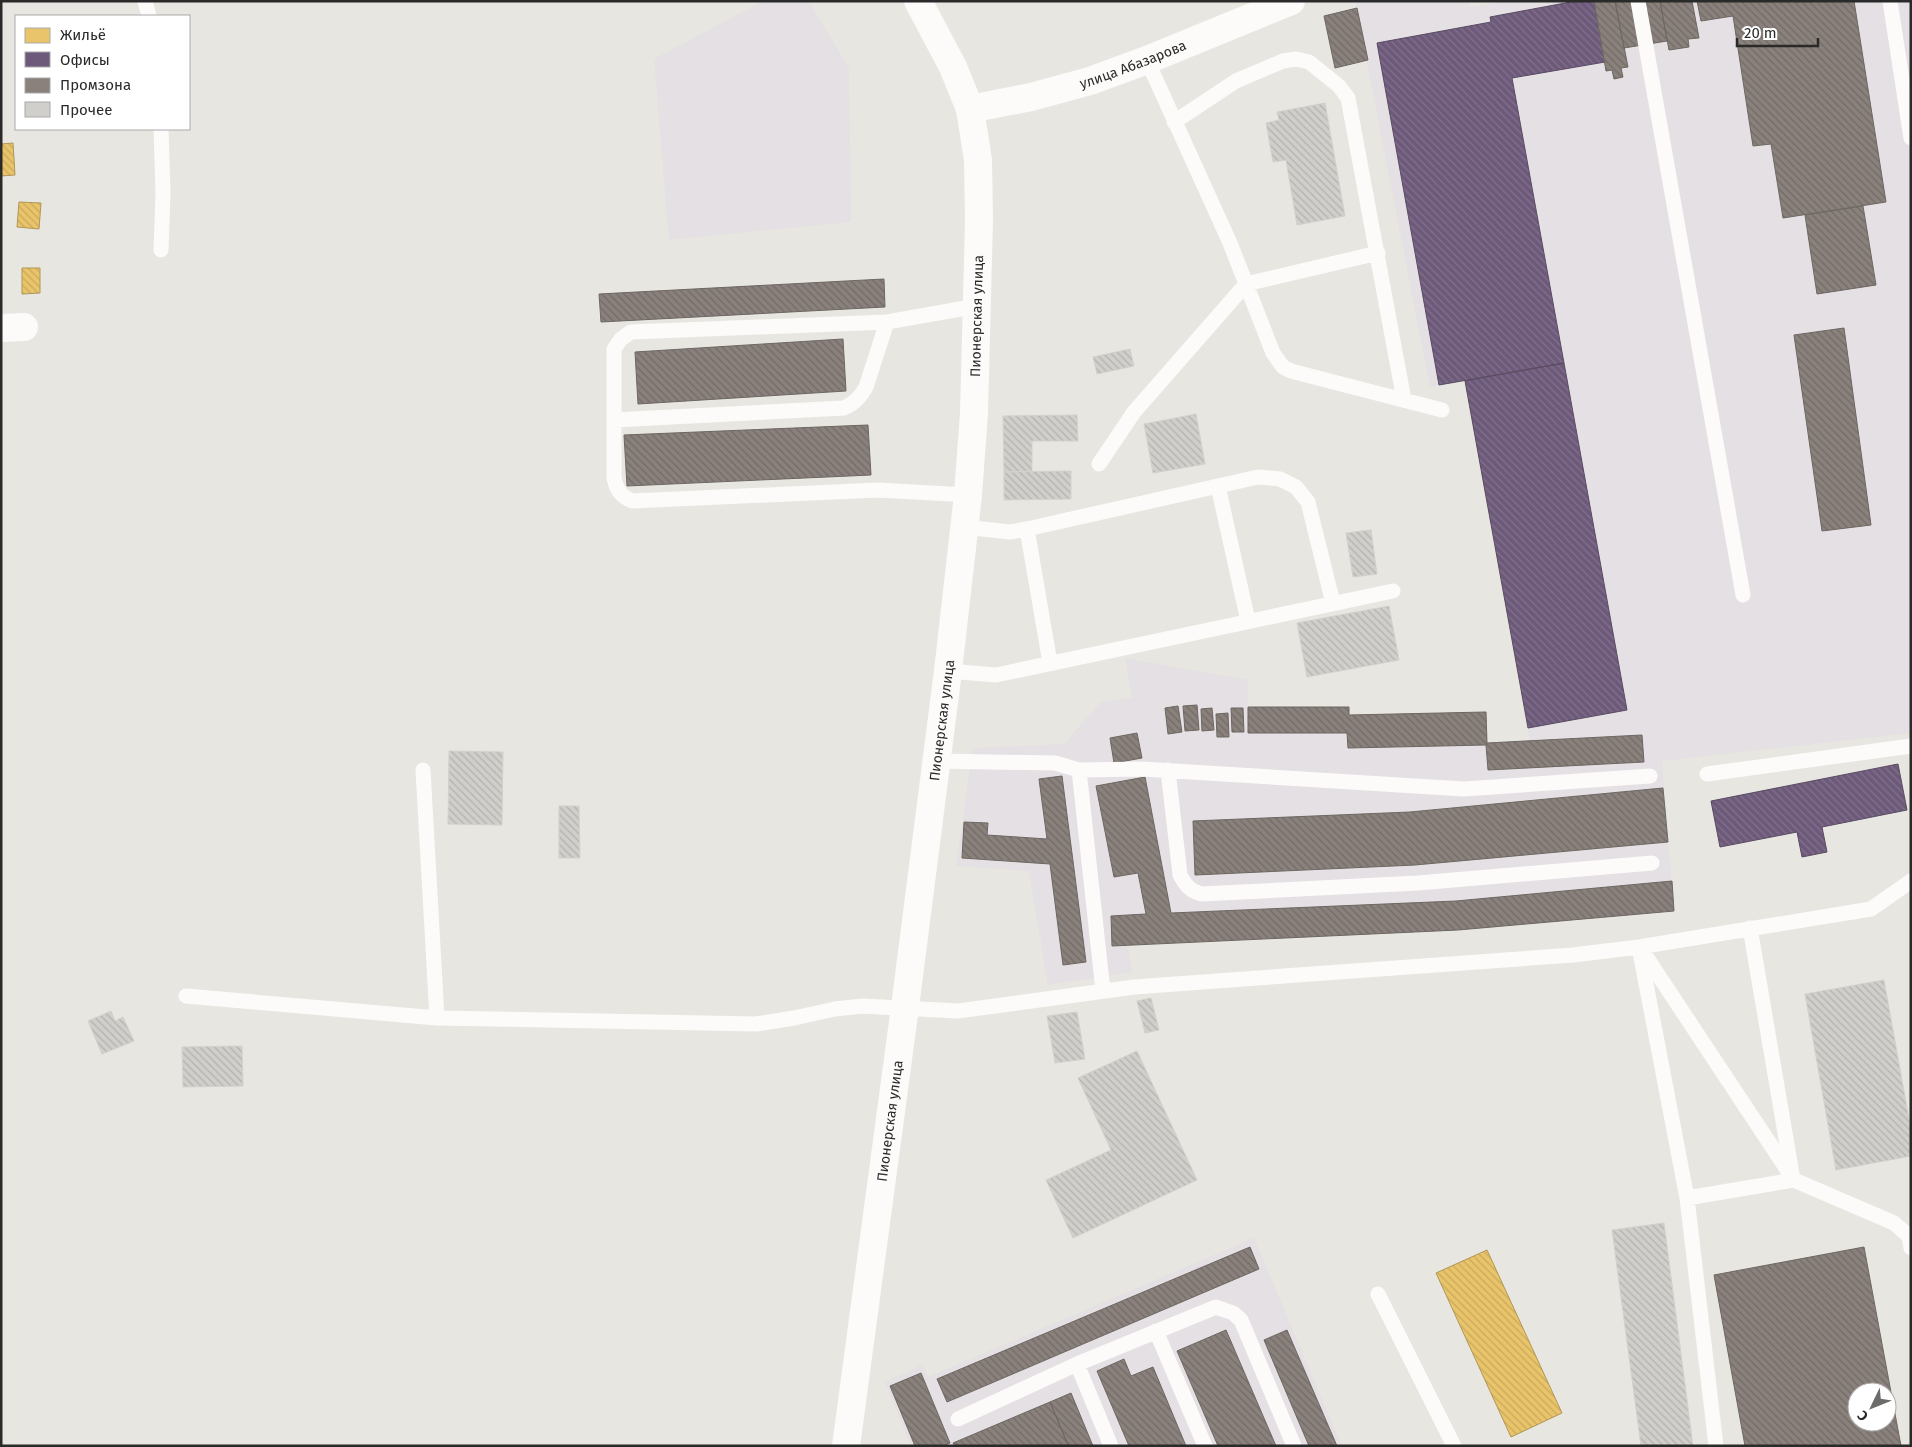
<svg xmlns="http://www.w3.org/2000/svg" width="1912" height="1447" font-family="'Fira Sans',sans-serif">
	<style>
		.industrial { fill: #e4e0e3 }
		.homes { fill: url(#homes-back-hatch); stroke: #b09657 }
		.offices { fill: url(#offices-back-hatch); stroke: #594b62 }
		.industry { fill: url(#industry-back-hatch); stroke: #6d6763; fill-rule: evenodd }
		.building { fill: url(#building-back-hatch); stroke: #d3d1cc }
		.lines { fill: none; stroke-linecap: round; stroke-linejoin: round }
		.service { stroke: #fcfbfa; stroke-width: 15 }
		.minor { stroke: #fcfbfa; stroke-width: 28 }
		.tertiary { stroke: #fcfbfa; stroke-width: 28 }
		.labels { text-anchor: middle; stroke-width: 5; stroke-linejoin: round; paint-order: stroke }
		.street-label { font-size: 14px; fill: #2a2a2a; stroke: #fff }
	</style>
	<defs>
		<pattern id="homes-back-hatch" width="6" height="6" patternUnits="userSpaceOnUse" patternTransform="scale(1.25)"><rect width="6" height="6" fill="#e9c46a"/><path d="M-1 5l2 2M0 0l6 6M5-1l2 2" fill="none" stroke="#c8a95c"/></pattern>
		<pattern id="offices-back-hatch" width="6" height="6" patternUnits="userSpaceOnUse" patternTransform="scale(1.25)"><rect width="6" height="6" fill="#6d597a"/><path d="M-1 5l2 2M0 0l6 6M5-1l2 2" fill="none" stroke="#82728b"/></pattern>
		<pattern id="industry-back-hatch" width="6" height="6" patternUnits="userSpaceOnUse" patternTransform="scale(1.25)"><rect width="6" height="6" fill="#8a817c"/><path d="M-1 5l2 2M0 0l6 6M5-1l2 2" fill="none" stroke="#716a66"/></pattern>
		<pattern id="building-back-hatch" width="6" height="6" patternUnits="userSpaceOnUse" patternTransform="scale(1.25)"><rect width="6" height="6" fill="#d1cfcb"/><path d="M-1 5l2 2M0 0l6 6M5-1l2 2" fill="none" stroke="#b4b2ae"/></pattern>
	</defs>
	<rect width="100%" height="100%" fill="#e8e6e0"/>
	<path class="industrial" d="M763,1H809L849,68L851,222L669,240L654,59Z
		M1355,1H1469L1470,7L1502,1H1911V733L1662,761L1674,911L1458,930L1128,945L1132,972L1048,985L1029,871L956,866L973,748L1064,744L1100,703L1132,697L1125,658L1248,680V707H1349L1350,715L1486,712L1487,743L1530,741L1465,381L1430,387Z
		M1254,1238L1342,1446H911L885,1382L922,1365L928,1377Z"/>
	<path class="homes" d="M13,143L15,175L1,176V144Z
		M19,202L41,203L39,229L17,227Z
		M22,268H40V293L22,294Z
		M1487,1250L1562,1413L1511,1437L1436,1273Z"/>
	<path class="offices" d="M1576,1H1594L1605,62L1512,78L1564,363L1439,385L1377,43L1491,22L1490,17Z
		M1564,363L1627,710L1528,728L1465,381Z
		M1898,764L1907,810L1822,827L1827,852L1802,857L1797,832L1720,847L1711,801Z"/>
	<path class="industry" d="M1594,1H1615L1628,67L1621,68L1623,77L1614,79L1612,70L1606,71Z
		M1615,1H1660L1667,41L1624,48Z
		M1660,1H1692L1699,38L1688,39L1689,47L1669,50Z
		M1697,1H1854L1886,202L1783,218L1771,144L1753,146L1733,16L1701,21Z
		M1357,8L1368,60L1335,68L1324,16Z
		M1863,206L1876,285L1817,294L1805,215Z
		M884,279L885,307L601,322L599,294Z
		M1844,328L1871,525L1822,531L1794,335Z
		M843,339L846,391L638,404L635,352Z
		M868,425L871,475L627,486L624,435Z
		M1197,705L1199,730L1185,731L1183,706Z
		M1178,706L1182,732L1168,734L1165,708Z
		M1248,707H1349V715L1486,712L1487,743L1642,735L1644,762L1488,770L1486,745L1348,748L1347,733H1248Z
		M1212,708L1214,730L1202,731L1201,709Z
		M1231,708H1243L1244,732H1232Z
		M1228,713L1229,737H1217L1216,714Z
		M1137,733L1142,758L1114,763L1110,738Z
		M1062,776L1086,962L1063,965L1050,864L962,858L964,822L988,823L987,835L1047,839L1039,779Z
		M1145,777L1171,913L1456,901L1672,881L1674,911L1458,930L1112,946L1111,916L1146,914L1138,873L1114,877L1096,786Z
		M1663,788L1668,842L1415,865L1195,875L1193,821L1410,812Z
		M1250,1247L1259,1269L947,1402L937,1379Z
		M1864,1247L1901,1446H1745L1714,1275ZM1857,1392H1887V1422H1857Z
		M1226,1330L1276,1446H1218L1177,1351Z
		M1287,1330L1337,1446H1309L1264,1340Z
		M1124,1359L1131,1376L1153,1367L1186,1446H1129L1097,1371Z
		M921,1373L950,1443L943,1446H915L890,1386Z
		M1071,1393L1093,1446H1066L1068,1445L1050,1402Z
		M1050,1402L1068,1445L955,1446L953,1443Z"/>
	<path class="building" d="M1325,103L1345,216L1297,225L1286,160L1273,162L1266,123L1279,120L1277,112Z
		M1130,349L1134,366L1097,374L1093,357Z
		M1196,414L1205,464L1153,473L1144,424Z
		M1077,415L1078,441H1032V471L1004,472L1003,416Z
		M1071,471V499L1004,500V472Z
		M1371,530L1377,574L1353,577L1346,533Z
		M1389,606L1399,660L1307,677L1297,623Z
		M449,751L503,752L502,825L448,824Z
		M559,806H579L580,858H559Z
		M1884,980L1911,1130V1156L1836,1170L1805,994Z
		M1151,998L1159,1030L1145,1033L1137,1001Z
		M111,1011L115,1021L123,1017L134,1041L102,1054L88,1021Z
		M1077,1012L1085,1059L1055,1063L1047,1016Z
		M242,1046L243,1086L183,1087L182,1047Z
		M1137,1051L1197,1180L1073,1238L1046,1180L1111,1150L1078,1078Z
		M1664,1223L1693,1446H1641L1612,1230Z"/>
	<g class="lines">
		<path class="service" d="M145,1L149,16
			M1638,1L1743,595
			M1890,1L1911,138
			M1147,60L1230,243L1273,353L1283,367L1291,371L1442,410
			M1174,122L1236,81L1283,61L1296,59L1309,62L1339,86L1348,98L1404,400
			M161,129L163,194L161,250
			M614,420L844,408C855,403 860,397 866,387L887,322
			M1099,464L1134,412L1246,284L1378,253
			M1218,486L1248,621
			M968,495L878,490L632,501C621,496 617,491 614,478V349L621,339L631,332L887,322L977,306
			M964,527L1010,532L1027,529L1258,477L1280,479L1296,487L1308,502L1333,603
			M1027,529L1050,663
			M948,671L996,675L1393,591
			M936,761L1055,763L1079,770L1142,769L1464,789L1650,776
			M423,770L437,1018
			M1079,770L1103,991
			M1168,770L1180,875C1186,886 1190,891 1202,894L1418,883L1652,863
			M1707,774L1911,746
			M1750,928L1792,1174
			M1639,947L1687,1198L1716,1446
			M1643,952L1794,1180
			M186,996L437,1018L756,1024L794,1018L835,1009L862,1006L958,1011L1134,987L1573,955L1639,947L1871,909L1911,881
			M1687,1198L1794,1180L1894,1223L1909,1236L1911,1248
			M1378,1294L1454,1446
			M1156,1331L1205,1446
			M1077,1364L1111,1446
			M958,1419L1077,1364L1216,1307L1233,1313L1241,1320L1294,1446"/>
		<path class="minor" d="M918,1L953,67L970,109
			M1,328L24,327"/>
		<path class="tertiary" id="s1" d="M846,1446L905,1007L948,671L968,495L974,413L979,220L978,160L970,109L1031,97L1090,81L1147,60L1291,1"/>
	</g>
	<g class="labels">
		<g class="street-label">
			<text dy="5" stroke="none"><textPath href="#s1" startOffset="1515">улица Абазарова</textPath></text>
			<text dy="5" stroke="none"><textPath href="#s1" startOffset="1138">Пионерская улица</textPath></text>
			<text dy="5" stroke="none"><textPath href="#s1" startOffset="732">Пионерская улица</textPath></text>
			<text dy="5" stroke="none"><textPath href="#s1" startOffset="328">Пионерская улица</textPath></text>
		</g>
	</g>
	<rect width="1912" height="1447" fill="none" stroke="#2a2a2a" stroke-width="5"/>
	<rect x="15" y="15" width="175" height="115" fill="#ffffff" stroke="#aaaaaa"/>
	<rect x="25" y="28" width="25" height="15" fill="#e9c46a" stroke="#aaaaaa"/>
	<text x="60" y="40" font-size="15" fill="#2a2a2a">Жильё</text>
	<rect x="25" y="52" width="25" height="15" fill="#6d597a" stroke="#aaaaaa"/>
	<text x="60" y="65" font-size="15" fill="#2a2a2a">Офисы</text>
	<rect x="25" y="78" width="25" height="15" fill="#8a817c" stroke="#aaaaaa"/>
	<text x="60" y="90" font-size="15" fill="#2a2a2a">Промзона</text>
	<rect x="25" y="102" width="25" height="15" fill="#d1cfcb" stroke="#aaaaaa"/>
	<text x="60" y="115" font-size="15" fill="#2a2a2a">Прочее</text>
	<g transform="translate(1872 1407) rotate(227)"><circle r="24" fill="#ffffff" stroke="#aaaaaa"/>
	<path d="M0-4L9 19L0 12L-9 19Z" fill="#6c6c6a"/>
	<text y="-8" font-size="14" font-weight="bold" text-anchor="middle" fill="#2a2a2a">С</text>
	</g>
	<path d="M1737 38v8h81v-8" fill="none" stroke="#2a2a2a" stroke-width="2.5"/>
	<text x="1744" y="38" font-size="15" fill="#2a2a2a" stroke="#ffffff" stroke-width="4" paint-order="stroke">20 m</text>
</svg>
